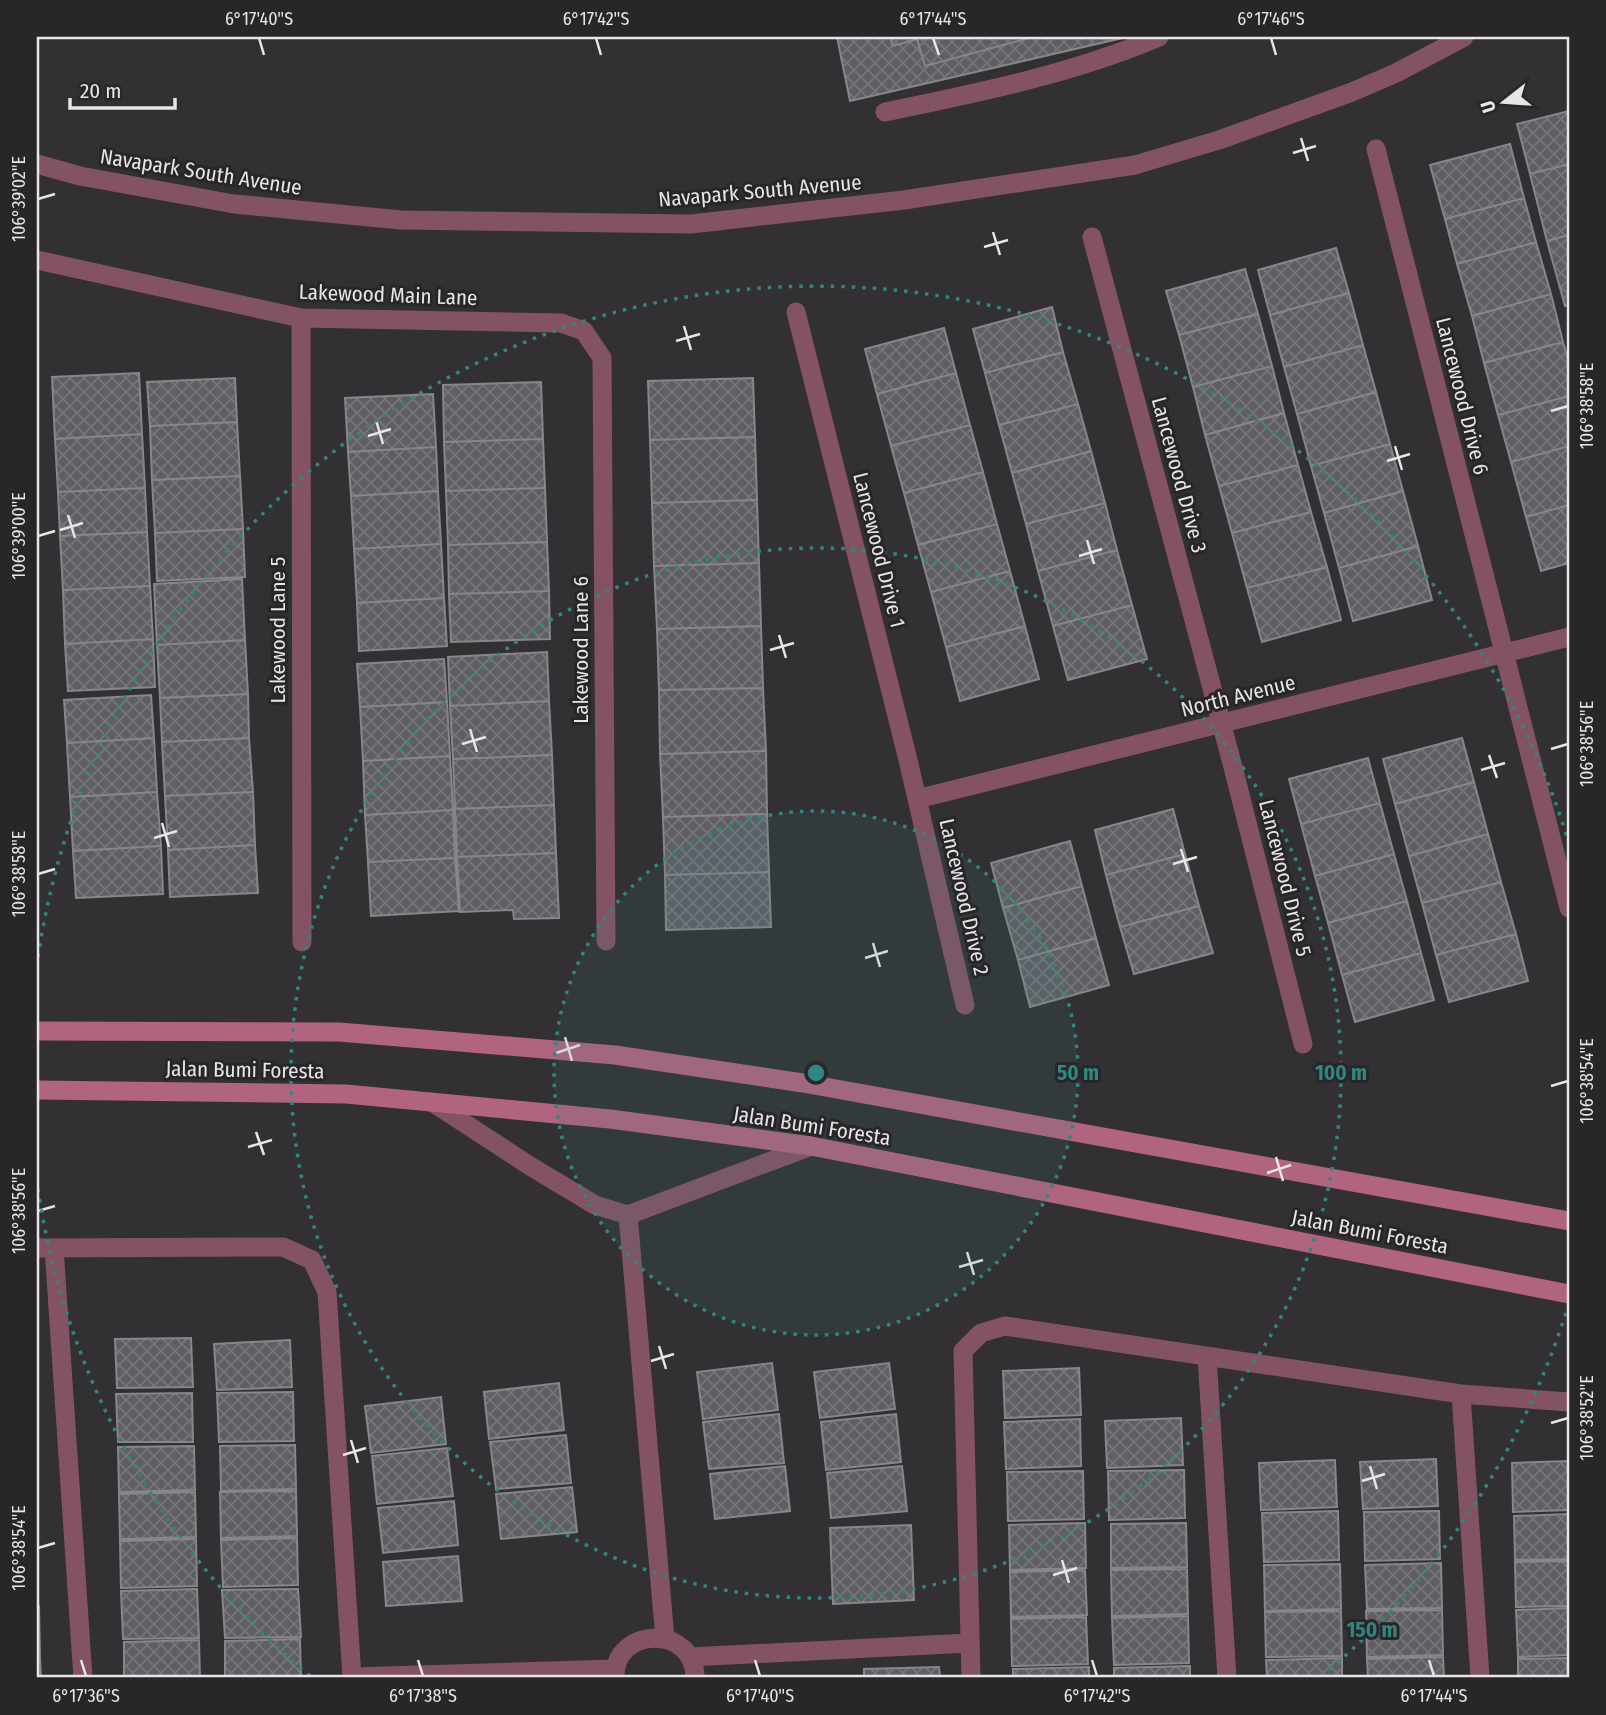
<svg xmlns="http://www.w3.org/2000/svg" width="1606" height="1715" font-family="'Fira Sans Condensed',sans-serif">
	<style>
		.building { fill: url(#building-cross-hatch); stroke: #88868a; stroke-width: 2 }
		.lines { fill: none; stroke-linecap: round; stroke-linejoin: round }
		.minor { stroke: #845363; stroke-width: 19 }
		.secondary { stroke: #b1647f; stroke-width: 19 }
		.ticks { fill: none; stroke: #e7e5e7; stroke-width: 2.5 }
		.ring { fill: none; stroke: #2f8780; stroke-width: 3.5; stroke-dasharray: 3.5 7 }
		.labels { text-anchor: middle; stroke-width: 6; stroke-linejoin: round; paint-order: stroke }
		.street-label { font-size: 21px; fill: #e7e5e7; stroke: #292629 }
		.centre { fill: #2f8780; stroke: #292629; stroke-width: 3.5 }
		.ring-label { font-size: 21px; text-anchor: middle; font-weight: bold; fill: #2f8780; stroke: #292629; stroke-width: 6; stroke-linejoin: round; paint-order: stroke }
		.neatline { fill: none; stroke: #e7e5e7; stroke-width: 2.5 }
		.ticks-label { font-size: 18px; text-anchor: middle; fill: #e7e5e7 }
	</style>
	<defs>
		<pattern id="building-cross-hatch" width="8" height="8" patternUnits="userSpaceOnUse" patternTransform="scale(1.75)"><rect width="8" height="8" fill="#5f5e62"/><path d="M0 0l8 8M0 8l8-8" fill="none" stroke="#767578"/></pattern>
	</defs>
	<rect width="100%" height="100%" fill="#333033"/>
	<path class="building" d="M837,37H1127L850,101Z
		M890,37H1033L925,66L917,39L893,46Z
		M1569,111V164L1530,174L1517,124Z
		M1510,144L1524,198L1445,219L1430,165Z
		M1569,164V235L1547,241L1530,174Z
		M1524,198L1536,242L1457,264L1445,219Z
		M1569,235V305L1565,306L1547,241Z
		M1536,242L1551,294L1472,316L1457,264Z
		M1336,248L1349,293L1270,315L1258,270Z
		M1245,269L1258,314L1179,335L1166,291Z
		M1349,293L1363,345L1284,367L1270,315Z
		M1551,294L1563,342L1484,363L1472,316Z
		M1052,307L1063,352L985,373L973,329Z
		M1258,314L1272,366L1193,387L1179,335Z
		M944,328L956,373L877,394L865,349Z
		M1563,342L1569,363V396L1498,415L1484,363Z
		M1363,345L1376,392L1297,414L1284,367Z
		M1063,352L1078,404L999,425L985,373Z
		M1272,366L1284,413L1205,435L1193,387Z
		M139,373L142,434L55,439L52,377Z
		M956,373L970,425L891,446L877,394Z
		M235,378L237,422L150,426L147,382Z
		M753,378L755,437L650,440L648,381Z
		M541,382L543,439L444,442L443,385Z
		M1376,392L1390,444L1311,466L1297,414Z
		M433,394L436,447L348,452L345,398Z
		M1569,396V446L1511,462L1498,415Z
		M1078,404L1091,451L1012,473L999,425Z
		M1284,413L1298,465L1219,486L1205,435Z
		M237,422L240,476L152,480L150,426Z
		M970,425L983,472L904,493L891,446Z
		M142,434L145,488L58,492L55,439Z
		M755,437L757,500L652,503L650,440Z
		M543,439L545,488L446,491L444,442Z
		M1390,444L1403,491L1324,513L1311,466Z
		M1569,446V505L1526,517L1511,462Z
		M436,447L438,491L351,496L348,452Z
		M1091,451L1105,503L1026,524L1012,473Z
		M1298,465L1311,512L1232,533L1219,486Z
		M983,472L997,524L918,545L904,493Z
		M240,476L243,529L155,533L152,480Z
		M145,488L147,532L60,536L58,492Z
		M545,488L547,542L448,545L446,491Z
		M438,491L441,544L354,549L351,496Z
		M1403,491L1418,546L1339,568L1324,513Z
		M757,500L759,563L654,566L652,503Z
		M1105,503L1117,550L1038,571L1026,524Z
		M1569,505V563L1541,571L1526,517Z
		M1311,512L1327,567L1247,588L1232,533Z
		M997,524L1010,571L931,592L918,545Z
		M243,529L245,577L157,581L155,533Z
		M147,532L150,586L63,590L60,536Z
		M547,542L549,591L449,594L448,545Z
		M441,544L444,598L357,603L354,549Z
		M1418,546L1432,600L1353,621L1339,568Z
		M1117,550L1132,605L1053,626L1038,571Z
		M759,563L761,626L657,629L654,566Z
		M1327,567L1341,620L1262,642L1247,588Z
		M1010,571L1025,626L946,647L931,592Z
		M242,579L245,640L157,645L154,584Z
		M150,586L153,639L65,644L63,590Z
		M549,591L550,639L451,642L449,594Z
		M444,598L447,646L359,651L357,603Z
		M1132,605L1147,659L1068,680L1053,626Z
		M761,626L763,688L659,690L657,629Z
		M1025,626L1039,679L960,701L946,647Z
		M153,639L155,687L68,691L65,644Z
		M245,640L248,694L160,698L157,645Z
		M547,652L549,701L450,706L448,657Z
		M444,659L447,702L360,707L357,664Z
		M763,688L766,751L660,754L659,690Z
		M248,694L249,738L162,742L160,698Z
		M151,695L154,738L67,743L64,700Z
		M549,701L552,755L453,759L450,706Z
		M447,702L450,756L363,761L360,707Z
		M154,738L157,792L70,797L67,743Z
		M249,738L253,792L165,796L162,742Z
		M1462,738L1474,782L1395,804L1383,759Z
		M766,751L767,814L663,817L660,754Z
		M552,755L554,805L455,809L453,759Z
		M450,756L453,810L365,815L363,761Z
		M1368,758L1380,803L1301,824L1289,779Z
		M1474,782L1488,834L1409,856L1395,804Z
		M157,792L161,846L73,851L70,797Z
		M253,792L255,845L168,850L165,796Z
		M1380,803L1394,854L1315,876L1301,824Z
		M554,805L556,853L457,857L455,809Z
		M1173,809L1185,854L1106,875L1095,830Z
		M453,810L455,858L368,862L365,815Z
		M767,814L769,872L665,875L663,817Z
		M1488,834L1501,882L1422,903L1409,856Z
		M1070,841L1082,886L1003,908L991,863Z
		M255,845L258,893L170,897L168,850Z
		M161,846L163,894L76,898L73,851Z
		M556,853L559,918L514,919L513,910L460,912L457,857Z
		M1185,854L1199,906L1120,927L1106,875Z
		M1394,854L1407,901L1328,923L1315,876Z
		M455,858L459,911L371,916L368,862Z
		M769,872L771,927L666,930L665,875Z
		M1501,882L1516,934L1436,955L1422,903Z
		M1082,886L1096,938L1018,960L1003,908Z
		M1407,901L1421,953L1342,975L1328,923Z
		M1199,906L1213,953L1134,974L1120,927Z
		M1516,934L1528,981L1449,1002L1436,955Z
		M1096,938L1109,985L1030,1007L1018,960Z
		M1421,953L1434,1000L1355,1022L1342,975Z
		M191,1338L193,1387L117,1388L115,1339Z
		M290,1340L292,1387L217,1390L214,1344Z
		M772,1363L778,1410L703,1419L697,1372Z
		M889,1363L895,1409L820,1418L814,1372Z
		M1079,1368L1081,1415L1005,1418L1003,1371Z
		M559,1383L564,1430L489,1439L484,1392Z
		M293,1392L294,1441L219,1442L217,1393Z
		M192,1393L193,1442H118L116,1394Z
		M441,1397L446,1444L371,1453L365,1406Z
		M779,1414L784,1463L709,1469L703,1422Z
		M896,1414L901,1462L826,1470L821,1422Z
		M1181,1418L1183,1465L1107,1468L1105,1421Z
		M1080,1419L1081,1466L1006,1469L1004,1422Z
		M566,1435L571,1483L496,1489L490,1442Z
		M295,1445L296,1489L221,1491L220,1446Z
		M194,1446L195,1490L119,1492L118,1447Z
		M447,1448L453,1496L377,1504L372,1456Z
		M1436,1459L1438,1506L1363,1509L1360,1462Z
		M1335,1460L1337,1507L1261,1510L1259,1463Z
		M1569,1461V1510L1513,1512L1512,1463Z
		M785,1466L790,1511L715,1519L710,1474Z
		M902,1466L907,1511L831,1518L827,1473Z
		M1184,1470L1185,1518L1109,1520L1108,1471Z
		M1083,1471L1084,1519L1008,1521L1007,1472Z
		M572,1487L577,1532L501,1539L496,1494Z
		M296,1491L297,1536L221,1538L220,1492Z
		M195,1492L196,1537L120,1539L119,1494Z
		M454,1501L458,1545L383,1553L378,1508Z
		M1338,1511L1339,1560L1264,1562L1262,1513Z
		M1439,1511L1440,1559L1365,1561L1364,1512Z
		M1569,1514V1559L1515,1560L1514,1516Z
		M1085,1523L1086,1568L1010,1570L1009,1525Z
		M1186,1523L1187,1567L1111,1568V1524Z
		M911,1525L914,1600L833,1604L830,1528Z
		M297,1538L298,1585L223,1587L221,1540Z
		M196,1539L197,1586L121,1588L120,1541Z
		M458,1556L462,1601L386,1606L383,1562Z
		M1569,1561V1606L1516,1607L1515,1562Z
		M1441,1563L1442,1608L1367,1609L1365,1565Z
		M1340,1564L1341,1609L1265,1611L1264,1565Z
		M1187,1569L1188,1614L1112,1616L1111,1570Z
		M1085,1570L1087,1615L1011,1617L1010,1572Z
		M197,1589L199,1638L123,1639L121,1591Z
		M298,1589L301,1637L225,1638L222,1590Z
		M37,1606H39L40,1655H37Z
		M1569,1608V1655L1518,1657L1516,1610Z
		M1442,1610L1443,1655L1367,1657L1366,1611Z
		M1341,1611L1342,1656L1266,1657L1265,1612Z
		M1188,1616L1189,1663L1114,1665L1112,1618Z
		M1086,1617L1088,1664L1012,1666L1011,1619Z
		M300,1639L301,1678H225V1641Z
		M199,1640L200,1678H124V1642Z
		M37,1657H40L41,1678H37Z
		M1443,1657L1444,1678H1368L1367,1659Z
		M1342,1658V1678H1267L1266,1660Z
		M1569,1658V1678H1518V1659Z
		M1190,1666V1678H1114V1668Z
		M939,1667L940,1678H864V1669Z
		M1089,1667V1678H1013V1669Z"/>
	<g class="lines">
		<path class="minor" d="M885,112C977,93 1072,74 1159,37
			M1376,149L1569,908
			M37,164L80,176L234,204L401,220L691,224L904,200L1135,165L1219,140L1352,92L1396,73L1464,37
			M1092,237L1233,767L1303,1044
			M37,260L301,318L561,323L584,331L602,358L606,941
			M796,312L908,760L965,1005
			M301,318L302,942
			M917,799L1569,637
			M432,1102L530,1166L595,1205L628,1215L811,1146
			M628,1215L665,1639
			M37,1248L283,1247L312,1260L327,1292L352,1678
			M54,1248L83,1678
			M1207,1356L1227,1678
			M1461,1394L1480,1678
			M690,1657L969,1643
			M352,1677L614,1669
			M615,1678C613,1626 695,1624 695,1678
			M971,1678L963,1351L981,1333L1005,1326L1461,1394L1569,1402"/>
		<path class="secondary" d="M37,1031L339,1032L615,1055L803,1083L1569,1221
			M37,1090L346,1094L610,1119L811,1146L1569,1294"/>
	</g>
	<path class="ticks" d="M259,38L264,55M596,38L601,55M933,38L939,55M1271,38L1276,55M1301,138L1308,161M1293,153L1316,146M38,199L55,194M993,232L1000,255M984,247L1008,240M684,326L691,350M676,341L700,334M1551,411L1568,406M376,420L383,444M368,436L391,429M1395,446L1402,470M1387,461L1410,454M68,515L75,538M60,530L83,523M38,536L55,531M1087,540L1094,564M1079,556L1102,549M779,635L786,658M770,650L794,643M470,729L477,752M462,744L486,737M1551,749L1568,744M1489,755L1497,778M1481,770L1505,763M162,823L169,847M154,838L177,831M1181,849L1188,872M1173,864L1197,857M38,874L55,869M873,943L880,967M865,958L888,951M565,1037L572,1061M556,1053L580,1045M1551,1086L1568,1081M256,1132L264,1155M248,1147L272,1140M1276,1157L1283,1181M1267,1173L1291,1165M38,1211L55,1206M967,1252L974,1275M959,1267L983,1260M659,1346L666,1369M651,1361L674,1354M1551,1423L1568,1418M351,1440L358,1463M343,1455L366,1448M1370,1466L1377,1489M1362,1481L1385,1474M38,1548L55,1543M1062,1560L1069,1583M1053,1575L1077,1568M81,1660L86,1676M418,1660L423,1676M755,1660L760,1676M1092,1660L1097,1676M1429,1660L1434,1676"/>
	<circle cx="816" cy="1073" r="262" fill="#2f8780" fill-opacity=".12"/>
	<g class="ring">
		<circle cx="816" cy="1073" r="262"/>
		<circle cx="816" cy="1073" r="525"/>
		<path d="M1569 1303A787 787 0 0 1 1322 1676M310 1676A787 787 0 0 1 38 1189M38 957A787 787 0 0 1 1569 843"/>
	</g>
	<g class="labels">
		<g class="street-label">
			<text transform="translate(201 172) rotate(9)" y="7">Navapark South Avenue</text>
			<text transform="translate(760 191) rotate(-5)" y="7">Navapark South Avenue</text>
			<text transform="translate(388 295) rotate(2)" y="7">Lakewood Main Lane</text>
			<text transform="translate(1462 396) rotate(76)" y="7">Lancewood Drive 6</text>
			<text transform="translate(1179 475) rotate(75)" y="7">Lancewood Drive 3</text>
			<text transform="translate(879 550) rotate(76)" y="7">Lancewood Drive 1</text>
			<text transform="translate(278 630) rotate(-90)" y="7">Lakewood Lane 5</text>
			<text transform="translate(581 650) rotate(-90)" y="7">Lakewood Lane 6</text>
			<text transform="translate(1238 696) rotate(-14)" y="7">North Avenue</text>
			<text transform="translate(1285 878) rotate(76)" y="7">Lancewood Drive 5</text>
			<text transform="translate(964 897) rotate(77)" y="7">Lancewood Drive 2</text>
			<text transform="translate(245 1070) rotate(1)" y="7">Jalan Bumi Foresta</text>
			<text transform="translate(812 1126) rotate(9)" y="7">Jalan Bumi Foresta</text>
			<text transform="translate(1370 1232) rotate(11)" y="7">Jalan Bumi Foresta</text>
		</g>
	</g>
	<circle cx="816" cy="1073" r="10" class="centre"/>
	<g class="ring-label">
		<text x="1078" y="1080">50 m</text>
		<text x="1341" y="1080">100 m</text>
		<text x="1372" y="1637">150 m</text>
	</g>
	<rect width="1606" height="1715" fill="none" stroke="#292629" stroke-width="77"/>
	<g transform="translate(1504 102) rotate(253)" stroke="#292629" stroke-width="5" paint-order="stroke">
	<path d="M0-5L12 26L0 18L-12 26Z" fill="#e7e5e7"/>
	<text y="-10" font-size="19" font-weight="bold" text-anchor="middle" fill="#e7e5e7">U</text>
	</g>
	<path d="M70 98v10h105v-10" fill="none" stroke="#e7e5e7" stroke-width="3.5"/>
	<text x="80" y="98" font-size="21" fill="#e7e5e7" stroke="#292629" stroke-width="5" paint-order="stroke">20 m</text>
	<rect x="38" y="38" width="1530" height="1638" class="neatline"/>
	<g class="ticks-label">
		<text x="259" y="25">6°17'40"S</text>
		<text x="596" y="25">6°17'42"S</text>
		<text x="933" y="25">6°17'44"S</text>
		<text x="1271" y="25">6°17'46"S</text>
		<text transform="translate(19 199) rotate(-90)" y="6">106°39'02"E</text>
		<text transform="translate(1587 406) rotate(-90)" y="6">106°38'58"E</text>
		<text transform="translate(19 536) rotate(-90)" y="6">106°39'00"E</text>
		<text transform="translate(1587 744) rotate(-90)" y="6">106°38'56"E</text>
		<text transform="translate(19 874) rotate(-90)" y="6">106°38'58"E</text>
		<text transform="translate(1587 1081) rotate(-90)" y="6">106°38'54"E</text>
		<text transform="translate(19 1211) rotate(-90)" y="6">106°38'56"E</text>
		<text transform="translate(1587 1418) rotate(-90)" y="6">106°38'52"E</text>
		<text transform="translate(19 1548) rotate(-90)" y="6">106°38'54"E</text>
		<text x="86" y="1702">6°17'36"S</text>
		<text x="423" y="1702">6°17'38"S</text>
		<text x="760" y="1702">6°17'40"S</text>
		<text x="1097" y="1702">6°17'42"S</text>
		<text x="1434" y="1702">6°17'44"S</text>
	</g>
</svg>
